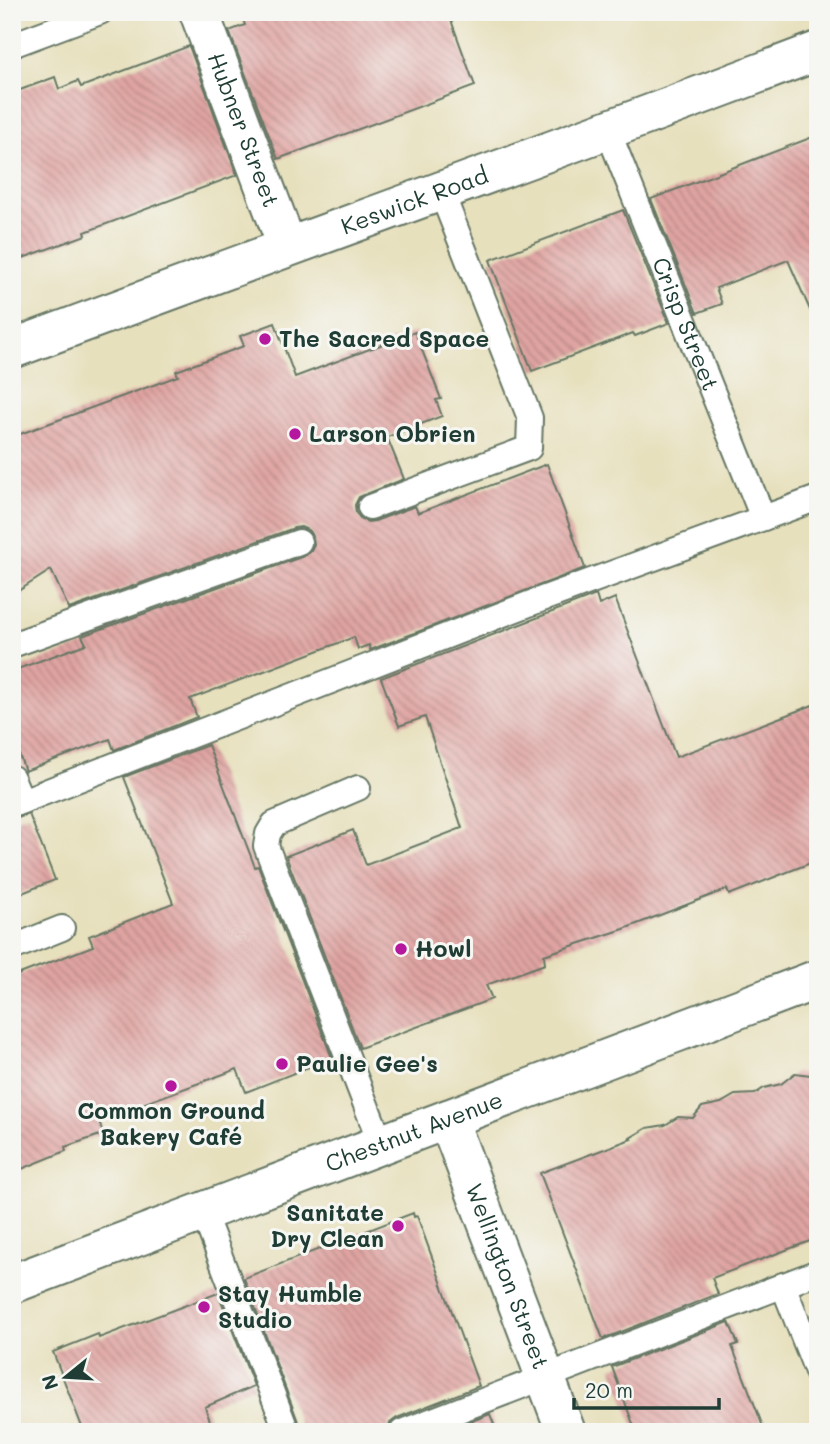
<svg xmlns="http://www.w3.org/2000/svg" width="830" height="1444" font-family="Mali,sans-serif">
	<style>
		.building { fill: url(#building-back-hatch) }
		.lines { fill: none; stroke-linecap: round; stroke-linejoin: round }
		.service-casing { stroke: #657664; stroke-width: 28 }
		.minor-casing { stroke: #657664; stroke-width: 42 }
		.tertiary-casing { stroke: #657664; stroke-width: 42 }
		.service { stroke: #fff; stroke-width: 24 }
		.minor { stroke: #fff; stroke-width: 38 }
		.tertiary { stroke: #fff; stroke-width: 38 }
		.poi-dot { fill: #b5179e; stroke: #f6f6f2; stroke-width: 2.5 }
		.labels { text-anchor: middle; stroke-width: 6; stroke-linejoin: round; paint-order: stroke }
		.street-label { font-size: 23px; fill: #1f3d34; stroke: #f6f6f2 }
		.poi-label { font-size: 23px; font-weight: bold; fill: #1f3d34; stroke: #f6f6f2; text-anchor: start }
	</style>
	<defs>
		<pattern id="building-back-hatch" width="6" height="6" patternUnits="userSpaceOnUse" patternTransform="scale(1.75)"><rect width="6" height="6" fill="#e0a4a2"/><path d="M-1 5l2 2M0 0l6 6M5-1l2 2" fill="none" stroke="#b58785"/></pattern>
	</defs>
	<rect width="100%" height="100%" fill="#f6f6f2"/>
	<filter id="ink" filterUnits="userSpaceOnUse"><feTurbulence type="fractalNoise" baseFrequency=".0143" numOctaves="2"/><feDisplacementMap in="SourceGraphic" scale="14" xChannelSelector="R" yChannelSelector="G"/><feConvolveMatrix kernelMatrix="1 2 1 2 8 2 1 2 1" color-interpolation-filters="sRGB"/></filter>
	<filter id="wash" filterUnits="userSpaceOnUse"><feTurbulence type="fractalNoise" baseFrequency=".00686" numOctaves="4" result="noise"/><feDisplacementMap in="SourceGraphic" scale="28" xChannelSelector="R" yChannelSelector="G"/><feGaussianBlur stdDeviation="1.57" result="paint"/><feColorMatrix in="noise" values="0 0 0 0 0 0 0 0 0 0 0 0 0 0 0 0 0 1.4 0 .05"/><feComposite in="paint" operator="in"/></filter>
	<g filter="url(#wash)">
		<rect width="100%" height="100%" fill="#e7e0bd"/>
		<g id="blocks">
			<path class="building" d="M240,12H448L475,86L278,159L229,31L245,25Z
				M189,46L237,175L85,232L86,235L12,262V93L55,77L59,89L78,81L81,87Z
				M818,135V328L788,260L716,288L722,304L697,313L651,199Z
				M623,210L669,323L635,336L633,333L532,371L490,260Z
				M275,323L295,377L415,332L441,399L436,400L442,416L387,437L404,479L359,497L355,505L356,513L361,519L368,522L375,521L415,506L418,513L547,464L585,568L370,650L369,645L358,649L354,637L190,699L197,717L114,750L110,739L25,771L12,735V671L86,644L82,636L304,556L311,551L314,544L313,536L308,530L301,527L294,528L69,609L51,570L12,595V437L178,376L176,371L244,346L240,336Z
				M596,595L599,605L615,598L676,757L818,703V860L729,895L727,889L624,929L544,955L545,964L486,985L492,999L360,1048L286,856L353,830L366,865L462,828L425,717L399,726L381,678Z
				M208,745L255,867L258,866L332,1058L246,1092L237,1069L99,1120L103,1134L65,1147L66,1151L12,1173V977L93,946L89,936L173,903L124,777Z
				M29,814L55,880L12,897V820Z
				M795,1073L818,1076V1238L712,1278L718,1294L603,1339L540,1173L631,1139L630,1138L647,1128L665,1125L678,1117L693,1118L702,1107L721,1103L735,1095L755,1094L764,1088L781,1084Z
				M413,1213L414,1217L417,1216L479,1386L397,1418L390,1423L387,1432H302L244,1278Z
				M218,1293L254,1386L205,1407L214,1432H84L53,1352L98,1334L99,1338Z
				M729,1322L738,1344L732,1346L765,1432H636L612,1367Z
				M490,1414L497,1432H444Z"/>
		</g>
	</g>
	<g filter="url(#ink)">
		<use href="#blocks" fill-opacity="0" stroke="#657664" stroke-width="2"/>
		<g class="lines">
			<g class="service-casing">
				<g id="service">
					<path d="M12,45L100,12"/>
					<path id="s1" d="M608,131L763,518"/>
					<path d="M370,507L529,448L530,418L441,191"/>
					<path d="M12,645L299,542"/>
					<path d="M12,778L22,801"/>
					<path d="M358,788L274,824L268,834L266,846L381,1144"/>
					<path d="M12,805L534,602L818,498"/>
					<path d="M12,948L62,928"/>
					<path d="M203,1212L287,1432"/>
					<path d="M783,1285L818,1374"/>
					<path d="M402,1432L818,1272"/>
				</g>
			</g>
			<g class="minor-casing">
				<g id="minor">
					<path id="s2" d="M199,12L287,246"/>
					<path id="s3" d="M448,1119L566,1432"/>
				</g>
			</g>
			<g class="tertiary-casing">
				<g id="tertiary">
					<path id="s4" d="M12,349C280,249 550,153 818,51"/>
					<path id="s5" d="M12,1284L818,979"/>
				</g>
			</g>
			<use href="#service" class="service"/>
			<use href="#minor" class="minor"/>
			<use href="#tertiary" class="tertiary"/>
		</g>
	</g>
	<g class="poi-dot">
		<circle cx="265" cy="339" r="7"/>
		<circle cx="295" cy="434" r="7"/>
		<circle cx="401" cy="949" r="7"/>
		<circle cx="282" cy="1064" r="7"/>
		<circle cx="171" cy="1086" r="7"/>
		<circle cx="398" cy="1226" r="7"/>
		<circle cx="204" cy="1307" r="7"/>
	</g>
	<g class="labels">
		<g class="street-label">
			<text dy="8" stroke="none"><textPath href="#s2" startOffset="126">Hubner Street</textPath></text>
			<text dy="8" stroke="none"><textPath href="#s4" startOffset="429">Keswick Road</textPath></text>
			<text dy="8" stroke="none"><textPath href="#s1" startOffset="208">Crisp Street</textPath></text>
			<text dy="8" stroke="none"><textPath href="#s5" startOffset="430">Chestnut Avenue</textPath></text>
			<text dy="8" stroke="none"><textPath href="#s3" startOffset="168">Wellington Street</textPath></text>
		</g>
		<g class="poi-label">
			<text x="279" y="347">The Sacred Space</text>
			<text x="309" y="442">Larson Obrien</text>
			<text x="415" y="957">Howl</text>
			<text x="296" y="1072">Paulie Gee's</text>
			<text x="171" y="1119" text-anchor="middle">Common Ground<tspan x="171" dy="26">Bakery Café</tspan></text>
			<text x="384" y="1221" text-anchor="end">Sanitate<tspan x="384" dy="26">Dry Clean</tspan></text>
			<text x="218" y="1302">Stay Humble<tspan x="218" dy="26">Studio</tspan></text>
		</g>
	</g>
	<rect width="830" height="1444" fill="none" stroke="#f6f6f2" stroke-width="42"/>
	<g transform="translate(66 1377) rotate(252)" stroke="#f6f6f2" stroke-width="5" paint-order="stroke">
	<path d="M0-5L12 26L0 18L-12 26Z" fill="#1f3d34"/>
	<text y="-10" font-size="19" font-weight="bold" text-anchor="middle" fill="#1f3d34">N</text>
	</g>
	<path d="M574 1398v10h145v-10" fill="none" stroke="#1f3d34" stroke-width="3.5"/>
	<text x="585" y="1398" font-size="21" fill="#1f3d34" stroke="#f6f6f2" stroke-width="5" paint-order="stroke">20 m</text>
</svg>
